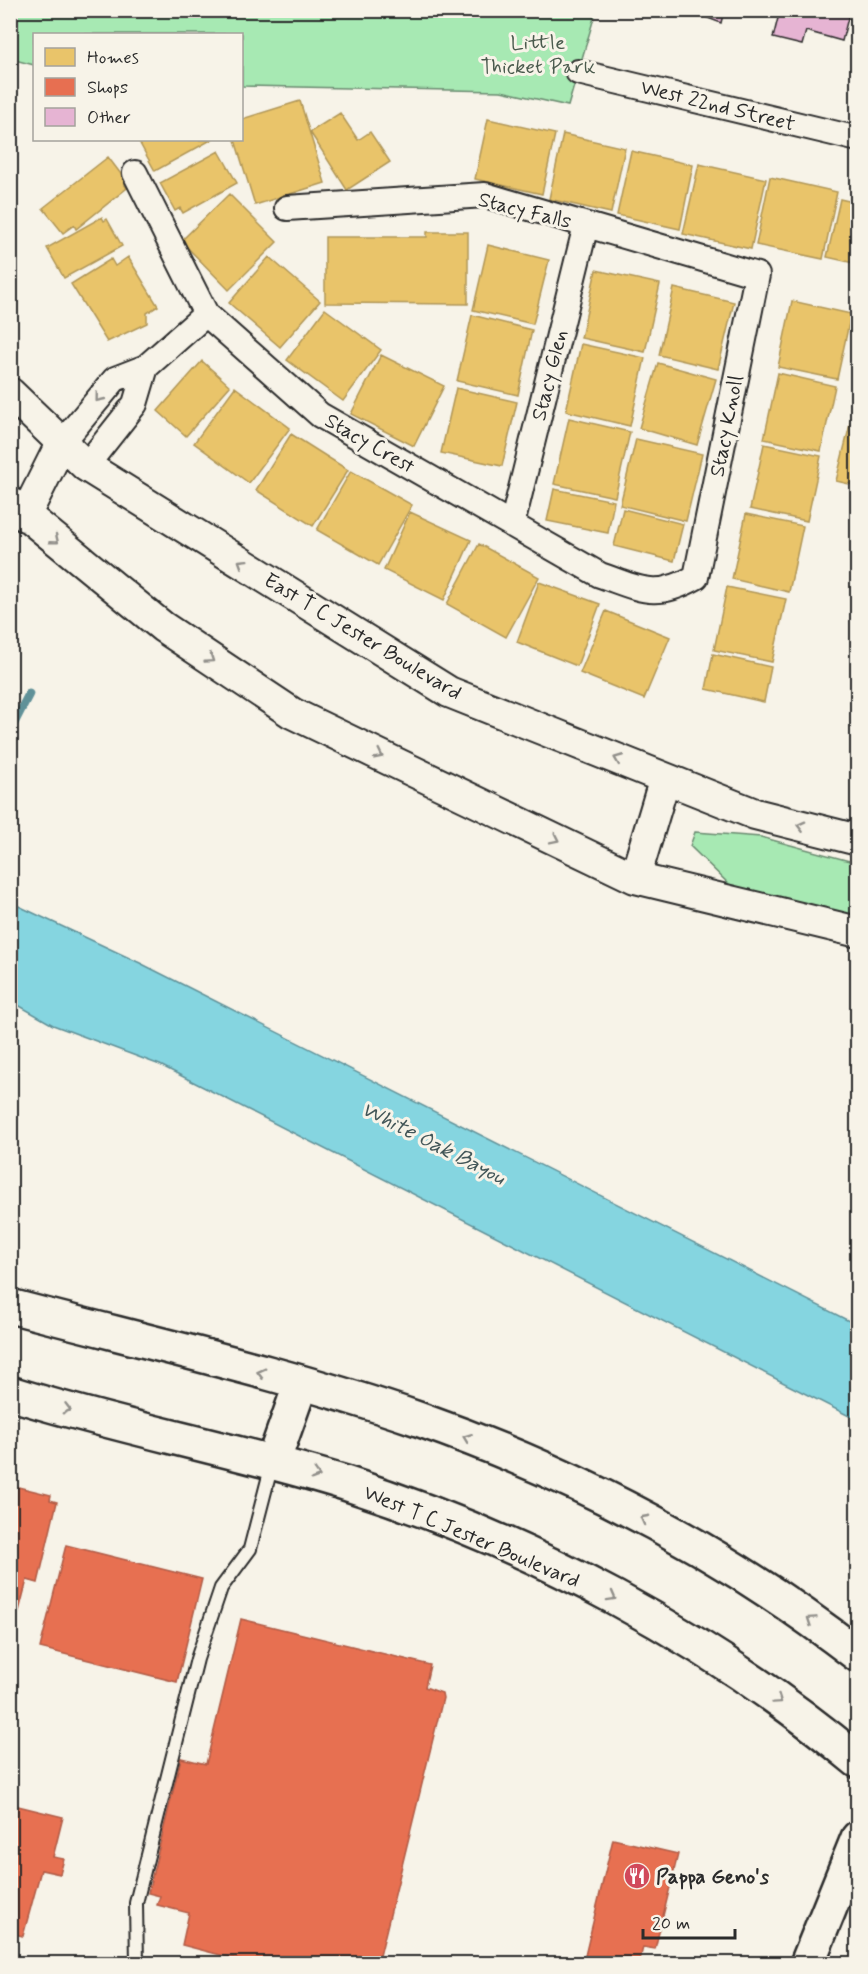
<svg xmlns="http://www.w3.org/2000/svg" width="868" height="1974" font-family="Mynerve,sans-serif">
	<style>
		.green { fill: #a7e9b3; stroke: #698a6f; stroke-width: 1.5 }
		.water { fill: #85d5e0; stroke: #619198; stroke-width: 1.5 }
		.homes { fill: #e9c46a; stroke: #b09657; stroke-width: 1.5 }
		.shops { fill: #e76f51; stroke: #af5b46; stroke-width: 1.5 }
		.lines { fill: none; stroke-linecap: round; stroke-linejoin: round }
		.stream { stroke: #619198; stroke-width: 9 }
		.building { fill: #e6b4d3; stroke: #2b2b2b; stroke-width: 1.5 }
		.service-casing { stroke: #2b2b2b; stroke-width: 16 }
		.minor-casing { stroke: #2b2b2b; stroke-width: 28 }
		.tertiary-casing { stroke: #2b2b2b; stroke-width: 34 }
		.secondary-casing { stroke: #2b2b2b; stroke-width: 38 }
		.service { stroke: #f7f3e8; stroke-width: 12 }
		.minor { stroke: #f7f3e8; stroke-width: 24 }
		.tertiary { stroke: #f7f3e8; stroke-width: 30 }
		.secondary { stroke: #f7f3e8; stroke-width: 33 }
		.oneway { stroke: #918f8a }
		.labels { text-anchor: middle; stroke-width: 6; stroke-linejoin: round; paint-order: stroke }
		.park-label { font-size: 21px; fill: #4a5a4d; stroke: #f7f3e8 }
		.street-label { font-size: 21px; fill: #2b2b2b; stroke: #f7f3e8 }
		.poi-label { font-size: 21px; font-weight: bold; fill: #2b2b2b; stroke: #f7f3e8; text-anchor: start }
		.water-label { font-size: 22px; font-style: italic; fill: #425658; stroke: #f7f3e8 }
	</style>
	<rect width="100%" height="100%" fill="#f7f3e8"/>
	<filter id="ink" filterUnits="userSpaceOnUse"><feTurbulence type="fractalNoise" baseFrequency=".0167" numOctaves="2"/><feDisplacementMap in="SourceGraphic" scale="12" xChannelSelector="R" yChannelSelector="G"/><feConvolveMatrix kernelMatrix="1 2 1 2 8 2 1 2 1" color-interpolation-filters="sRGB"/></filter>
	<g filter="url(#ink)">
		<path class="green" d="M10,11H596L568,106L501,91L242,86V34H34V65L11,59Z
			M695,832L761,837L857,863V924L735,890L690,846Z"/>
		<path class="water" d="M10,902L140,963L857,1325V1420L160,1065L53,1025L11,1001Z"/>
		<path class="homes" d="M300,101L325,183L255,205L235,140H242V119Z
			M340,113L358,140L370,132L390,162L347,190L310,132Z
			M488,119L555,134L542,194L475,179Z
			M563,134L625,148L611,213L549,199Z
			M138,140H211L155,171Z
			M219,151L237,183L183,213L180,208L175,211L160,183Z
			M631,151L693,165L680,229L617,215Z
			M108,157L127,182L124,184L127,188L76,229L74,225L63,233L43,208Z
			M699,164L766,179L751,249L683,234Z
			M770,177L837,192L823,259L756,245Z
			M229,194L277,242L229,290L181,241Z
			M840,199L858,203V264L827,257Z
			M102,217L104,221L107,219L122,246L64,278L47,248Z
			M427,232H468V304L325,303V237H427Z
			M488,245L549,260L533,324L473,310Z
			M128,257L158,306L147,313V323L107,342L71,284L111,259L115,266Z
			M269,257L320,301L280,347L229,303Z
			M596,270L660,284L645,352L581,338Z
			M674,288L734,302L718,369L659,355Z
			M792,301L851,314L837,379L778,367Z
			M325,309L381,350L343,401L287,360Z
			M472,315L532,330L518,395L457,381Z
			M581,344L645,358L630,426L566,411Z
			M381,355L444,386L414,446L351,414Z
			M202,361L230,386L186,436L158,411Z
			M658,363L716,379L697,445L639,428Z
			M778,373L835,386L821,451L764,439Z
			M235,387L290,428L249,483L194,443Z
			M456,388L517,402L502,466L441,453Z
			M858,392V486L836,481Z
			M569,418L630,432L615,497L554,484Z
			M291,434L348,470L313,526L256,490Z
			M636,439L702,454L686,521L620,505Z
			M764,444L821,456L807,521L750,509Z
			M351,471L412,505L378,565L317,530Z
			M554,489L614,501L608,533L547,521Z
			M623,509L683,524L674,561L614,546Z
			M410,512L471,540L444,600L384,570Z
			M746,514L803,526L789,592L732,579Z
			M479,544L539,577L506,637L447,604Z
			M539,582L600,604L577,666L517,642Z
			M727,587L786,599L772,662L714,650Z
			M606,611L670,637L644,699L580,673Z
			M713,654L771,667L764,702L706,689Z"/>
		<path class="shops" d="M10,1485L51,1495L50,1500L57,1502L38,1583L27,1580L10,1646Z
			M66,1545L202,1579L177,1682L40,1648Z
			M241,1619L430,1665L425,1687L442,1693L443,1698L378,1964H255L182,1945L189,1913L157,1905L160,1896L148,1893L181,1758L206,1764Z
			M10,1804L63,1817L53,1857L64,1859L60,1874L41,1870L23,1936L10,1933Z
			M613,1839L678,1854L655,1949L643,1947L639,1964H583Z"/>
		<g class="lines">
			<path class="stream" d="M10,731L29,694"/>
		</g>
		<path class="building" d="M687,10H724L721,23Z
			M780,10H850L842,41L806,31L802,45L773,38Z
			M858,34V63L851,61Z"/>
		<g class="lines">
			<g class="service-casing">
				<path id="service" d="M137,1964L136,1903L197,1659L221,1588L250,1549L272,1464"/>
			</g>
			<g class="minor-casing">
				<path id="minor" d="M578,72L858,139
					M135,173L206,314L320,415L600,575C641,589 655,600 696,577L757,275L485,195L287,208
					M61,444L115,379L146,367L206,314
					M86,466L135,404L146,367
					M512,525L586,225"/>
			</g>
			<g class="tertiary-casing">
				<path id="tertiary" d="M10,393L86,466L449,692L755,814L858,840
					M10,502L163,627L292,713L635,878L858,932
					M25,516L61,444
					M635,878L665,778"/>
			</g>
			<g class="secondary-casing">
				<path id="secondary" d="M10,1306C146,1342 285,1373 418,1419C575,1474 726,1553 858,1655
					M10,1393C121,1428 235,1449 345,1483C530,1542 709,1637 858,1761
					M273,1462L301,1383
					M807,1964L858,1838"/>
			</g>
			<use href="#service" class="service"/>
			<use href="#minor" class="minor"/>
			<use href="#tertiary" class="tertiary"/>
			<use href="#secondary" class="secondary"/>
		</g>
		<defs><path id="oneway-chevron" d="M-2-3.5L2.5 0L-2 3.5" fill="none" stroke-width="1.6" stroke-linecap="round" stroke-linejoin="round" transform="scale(1.5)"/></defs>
		<g class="oneway">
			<use href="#oneway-chevron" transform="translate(99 398) rotate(129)"/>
			<use href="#oneway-chevron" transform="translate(55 540) rotate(39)"/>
			<use href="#oneway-chevron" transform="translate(242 563) rotate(-148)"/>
			<use href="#oneway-chevron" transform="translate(210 659) rotate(34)"/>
			<use href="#oneway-chevron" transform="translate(379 755) rotate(26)"/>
			<use href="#oneway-chevron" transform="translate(618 759) rotate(-158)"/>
			<use href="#oneway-chevron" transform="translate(801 826) rotate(-166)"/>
			<use href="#oneway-chevron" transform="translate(555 839) rotate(26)"/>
			<use href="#oneway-chevron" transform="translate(261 1373) rotate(-165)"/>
			<use href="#oneway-chevron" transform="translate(67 1409) rotate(15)"/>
			<use href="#oneway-chevron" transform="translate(467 1438) rotate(-159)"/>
			<use href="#oneway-chevron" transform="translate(316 1475) rotate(17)"/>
			<use href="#oneway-chevron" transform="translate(644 1519) rotate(-152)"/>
			<use href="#oneway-chevron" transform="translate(612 1597) rotate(29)"/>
			<use href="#oneway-chevron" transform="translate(811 1620) rotate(-146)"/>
			<use href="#oneway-chevron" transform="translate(778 1700) rotate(35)"/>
		</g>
	</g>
	<defs>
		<g id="restaurant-disc" transform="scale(1.35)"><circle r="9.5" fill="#d1495b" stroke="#f7f3e8"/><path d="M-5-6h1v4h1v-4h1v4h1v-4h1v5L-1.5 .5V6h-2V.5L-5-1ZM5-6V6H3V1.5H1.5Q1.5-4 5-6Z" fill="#fff"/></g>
	</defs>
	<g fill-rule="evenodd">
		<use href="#restaurant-disc" x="637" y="1876"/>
	</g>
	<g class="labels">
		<g class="park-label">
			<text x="538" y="49">Little<tspan x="538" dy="24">Thicket Park</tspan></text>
		</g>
		<g class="street-label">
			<text transform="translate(718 105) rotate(14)" y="7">West 22nd Street</text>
			<text transform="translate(525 210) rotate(14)" y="7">Stacy Falls</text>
			<text transform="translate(549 375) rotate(-76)" y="7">Stacy Glen</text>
			<text transform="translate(726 426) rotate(-79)" y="7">Stacy Knoll</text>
			<text transform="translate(370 443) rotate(30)" y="7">Stacy Crest</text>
			<text transform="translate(363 636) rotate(31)" y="7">East T C Jester Boulevard</text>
			<text transform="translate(472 1536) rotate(23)" y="7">West T C Jester Boulevard</text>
		</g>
		<g class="poi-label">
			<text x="656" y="1883">Pappa Geno's</text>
		</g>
		<g class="water-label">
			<text transform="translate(434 1142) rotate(27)" y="8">White Oak Bayou</text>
		</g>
	</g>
	<rect width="868" height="1974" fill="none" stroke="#f7f3e8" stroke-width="36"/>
	<rect x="18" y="18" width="832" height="1938" fill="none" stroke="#2b2b2b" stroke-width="2" filter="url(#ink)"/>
	<rect x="33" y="33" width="210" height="108" fill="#f7f3e8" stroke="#a5a39c" stroke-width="1.5"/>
	<rect x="45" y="48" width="30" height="18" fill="#e9c46a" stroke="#a5a39c" stroke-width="1.5"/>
	<text x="87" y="63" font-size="18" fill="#2b2b2b">Homes</text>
	<rect x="45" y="78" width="30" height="18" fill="#e76f51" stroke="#a5a39c" stroke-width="1.5"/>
	<text x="87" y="93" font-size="18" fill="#2b2b2b">Shops</text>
	<rect x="45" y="108" width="30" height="18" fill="#e6b4d3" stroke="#a5a39c" stroke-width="1.5"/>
	<text x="87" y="123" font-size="18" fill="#2b2b2b">Other</text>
	<path d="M643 1929v9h92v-9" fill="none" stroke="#2b2b2b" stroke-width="3"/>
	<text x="652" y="1929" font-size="18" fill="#2b2b2b" stroke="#f7f3e8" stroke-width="4.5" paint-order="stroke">20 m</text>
</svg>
